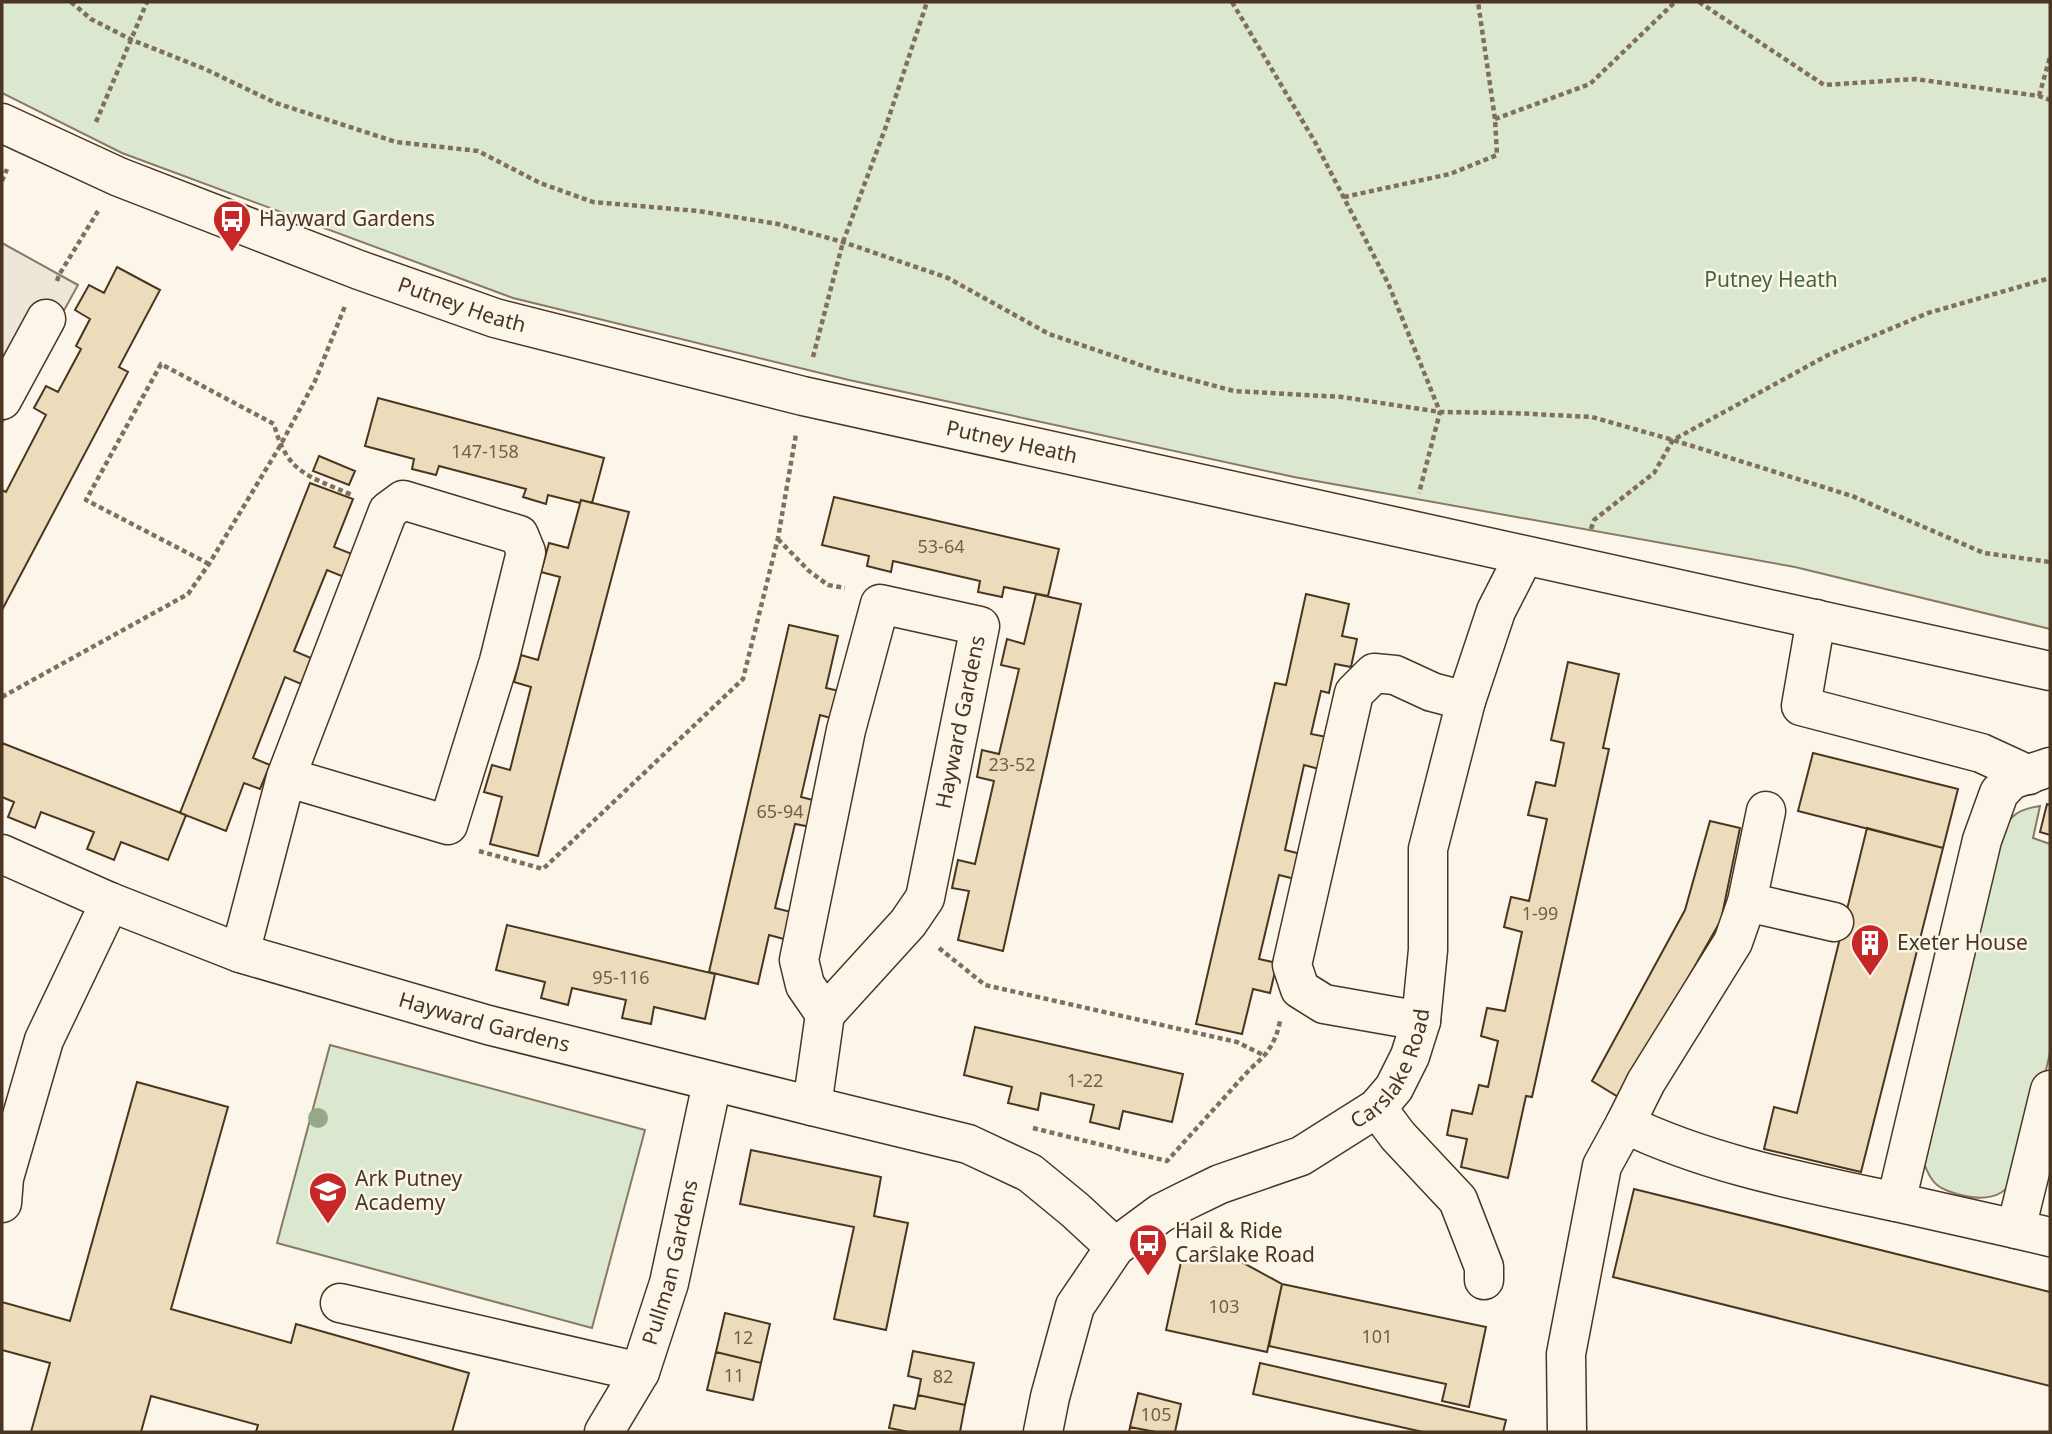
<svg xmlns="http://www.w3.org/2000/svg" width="2052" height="1434" font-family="'Noto Sans',sans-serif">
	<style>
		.green { fill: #dce7d0; stroke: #887966; stroke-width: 2 }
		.parking { fill: #ede7d9; stroke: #887966; stroke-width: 2 }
		.building { fill: #ecdcbc; stroke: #4a3520; stroke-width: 2 }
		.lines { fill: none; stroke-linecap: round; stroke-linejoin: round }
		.minor-casing { stroke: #4a3520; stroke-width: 41 }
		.path { stroke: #7f6f5c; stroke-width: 4.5; stroke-dasharray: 5 3.5; stroke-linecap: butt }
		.minor { stroke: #fbf6e9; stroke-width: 38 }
		.tree { fill: #96a887 }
		.labels { text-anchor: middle; stroke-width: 5; stroke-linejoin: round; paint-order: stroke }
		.number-label { font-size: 18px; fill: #725f47 }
		.poi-label { font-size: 21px; fill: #4a3520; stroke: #fbf6e9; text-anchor: start }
		.park-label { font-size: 21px; fill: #436837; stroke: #fbf6e9 }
		.street-label { font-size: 21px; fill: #4a3520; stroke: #fbf6e9 }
	</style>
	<rect width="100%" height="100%" fill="#fbf6e9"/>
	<path class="green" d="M2,2H2050V629L1795,567L1294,477L849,380L513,298L122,153L2,93Z
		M2040,806L2033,838L2050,844V1053L2024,1163C2012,1190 1996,1203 1965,1196C1940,1190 1931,1186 1923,1160L1994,843C2008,820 2012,810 2040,806Z
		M330,1045L645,1130L592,1328L277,1243Z"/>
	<path class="parking" d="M2,243L78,285L2,423Z"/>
	<path class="building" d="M117,267L160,290L119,367L128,372L2,610V490L6,492L46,415L34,408L46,386L58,392L81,349L76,346L90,319L75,310L89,285L104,293Z
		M378,398L604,458L592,503L581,500L580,503L548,495L546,504L523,497L526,489L439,466L436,475L412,469L414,459L365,446Z
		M319,456L355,471L349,485L313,471Z
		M310,483L353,499L334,547L352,554L344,577L327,570L294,651L311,658L301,684L285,677L253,758L270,765L260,789L244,783L226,831L180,813Z
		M834,497L1059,549L1048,596L1004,587L1002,597L978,592L980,581L893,561L891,572L867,566L869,556L822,545Z
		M581,500L629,512L538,856L490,844L502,797L484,792L492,765L510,770L531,687L514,682L521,655L538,660L560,577L541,572L549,543L568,548Z
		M1036,594L1081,604L1003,951L958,940L969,891L952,888L958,860L975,864L994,781L977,777L982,750L999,754L1019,669L1001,665L1007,639L1024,644Z
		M1306,594L1349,604L1342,636L1357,639L1351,667L1335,664L1329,693L1321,691L1311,734L1327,737L1319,769L1304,765L1285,850L1301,854L1295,879L1279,875L1259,959L1277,963L1270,993L1253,989L1242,1034L1196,1024L1275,683L1286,685Z
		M789,625L838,636L826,688L844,692L838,720L820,715L801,797L817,801L811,827L795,824L775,908L791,912L784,939L769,935L758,984L709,972Z
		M1568,662L1619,674L1603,748L1609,749L1532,1097L1526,1096L1508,1178L1461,1167L1467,1139L1447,1135L1452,1110L1472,1114L1479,1085L1488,1087L1498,1041L1481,1036L1487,1008L1505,1011L1522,932L1504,927L1511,897L1529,901L1547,819L1528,815L1536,782L1555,786L1564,743L1551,740Z
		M2,743L186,815L168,860L121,842L114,860L87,849L94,832L41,812L35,828L8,817L14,802L2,797Z
		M1813,753L1958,789L1943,848L1798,811Z
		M2047,804L2050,805V835L2040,832Z
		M1710,821L1740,828L1721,920L1620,1098L1592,1081L1685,910Z
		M1867,828L1943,848L1861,1172L1764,1149L1774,1107L1797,1113Z
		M507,925L715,974L705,1019L654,1007L651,1024L622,1018L626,1000L572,988L568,1005L541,998L545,982L496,970Z
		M975,1027L1183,1074L1172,1122L1123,1111L1119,1129L1090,1122L1094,1105L1041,1093L1038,1110L1008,1103L1012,1087L964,1075Z
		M137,1082L228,1107L171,1309L291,1343L296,1324L469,1373L452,1432H256L258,1425L151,1396L141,1432H31L50,1363L2,1350V1302L70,1321Z
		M751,1150L881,1177L874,1216L908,1223L886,1330L834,1319L854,1227L740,1204Z
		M1634,1189L2050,1292V1386L1613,1277Z
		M1214,1247L1282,1284L1267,1352L1166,1330L1181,1262Z
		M1282,1284L1486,1327L1469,1407L1442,1401L1446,1384L1269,1346Z
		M725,1313L770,1324L761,1363L716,1352Z
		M913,1351L974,1363L965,1405L918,1395L921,1379L908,1376Z
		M716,1352L761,1363L753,1400L707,1390Z
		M1260,1363L1506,1420L1503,1432H1423L1253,1394Z
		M1138,1393L1181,1404L1175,1432H1156L1130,1427Z
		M918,1395L965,1405L960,1432H909L889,1428L894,1405L915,1409Z
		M1130,1427L1156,1432H1129Z"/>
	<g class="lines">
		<g class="minor-casing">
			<g id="minor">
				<path id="s1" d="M2,123L119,177L359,270L495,318L803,396L2050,671"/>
				<path d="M2,400L46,319"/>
				<path d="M1816,619L1801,706L1981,753L2029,775"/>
				<path d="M2050,767L2011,780L1999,793L1982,840L1896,1202L2016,1229L2050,1090"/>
				<path d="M2,854L110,902L240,953L286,777L388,511L403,500L519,535L526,552L499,661L448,825L286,777"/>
				<path d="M1747,902L1834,922"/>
				<path id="s2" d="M240,953L488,1025L812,1106L825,1014L908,923L925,898L980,626L880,604L846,730L799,960L805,985L825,1014"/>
				<path d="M1421,1021L1324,1004L1300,989L1292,965L1354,693L1374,673L1395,675L1432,692L1466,701"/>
				<path d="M812,1106L968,1144L1030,1173L1075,1210L1115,1247"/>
				<path d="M1377,1108L1398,1136L1458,1200L1484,1267V1280"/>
				<path d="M1625,1124L1646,1082L1733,942L1747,902L1766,811"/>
				<path d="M2,1203L4,1178L44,1040L110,902"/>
				<path d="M2016,1229L2050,1237"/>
				<path d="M340,1303L640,1372"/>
				<path id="s3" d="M604,1432L640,1372L669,1283L712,1083"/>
				<path id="s4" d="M1043,1432L1050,1397L1075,1306L1115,1247L1161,1213L1187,1200L1220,1184L1301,1156L1377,1108L1394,1088L1410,1056L1421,1021L1428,950V849L1466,701L1496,611L1524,556"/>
				<path d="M1567,1432L1566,1354L1602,1166L1625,1124C1711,1165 1803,1182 1896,1202"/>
			</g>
		</g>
		<path class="path" d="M71,2L91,19L132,40L205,69L276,103L396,142L478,151L540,183L593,202L698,211L778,224L843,242L948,278L1049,334L1155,370L1234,391L1342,397L1440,412L1512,413L1592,417L1673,440L1852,496L1984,553L2050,562
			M1232,2L1315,142L1388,283L1440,412L1419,493
			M1699,2L1824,85L1915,79L2039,96L2050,100
			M2039,96L2050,57
			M1495,119L1590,84L1675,2
			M96,122L147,2
			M2,181L7,169
			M1344,197L1450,174L1497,155L1495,119L1478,2
			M57,281L59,275L98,211
			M813,357L843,242L885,129L927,2
			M1591,529L1594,520L1654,473L1673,440L1828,355L1928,313L2050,278
			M778,539L809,571L828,585L845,588
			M209,564L86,500L161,364L274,424C287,474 309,476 352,495
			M2,697L188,594L209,564L280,446L315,381L345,306
			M479,851L543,869L743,679L778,538L796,434
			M939,948L985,985L1237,1042L1265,1056
			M1033,1128L1167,1161L1251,1068C1267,1055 1276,1042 1280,1021"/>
		<use href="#minor" class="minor"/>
	</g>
	<circle class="tree" cx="318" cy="1118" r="10"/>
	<defs>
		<g id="bus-pin" transform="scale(2.0125)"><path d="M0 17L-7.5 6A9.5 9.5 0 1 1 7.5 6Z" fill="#c62828" stroke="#fbf6e9"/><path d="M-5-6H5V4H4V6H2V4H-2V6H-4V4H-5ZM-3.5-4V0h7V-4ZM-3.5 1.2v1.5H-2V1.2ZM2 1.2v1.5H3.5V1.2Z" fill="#fff"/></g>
		<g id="building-pin" transform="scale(2.0125)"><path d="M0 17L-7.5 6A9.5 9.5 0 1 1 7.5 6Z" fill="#c62828" stroke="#fbf6e9"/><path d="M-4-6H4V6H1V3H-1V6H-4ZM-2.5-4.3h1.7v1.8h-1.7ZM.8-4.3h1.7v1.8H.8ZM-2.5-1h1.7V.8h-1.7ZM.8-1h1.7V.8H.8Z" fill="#fff"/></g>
		<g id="school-pin" transform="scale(2.0125)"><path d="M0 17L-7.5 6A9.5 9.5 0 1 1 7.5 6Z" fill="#c62828" stroke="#fbf6e9"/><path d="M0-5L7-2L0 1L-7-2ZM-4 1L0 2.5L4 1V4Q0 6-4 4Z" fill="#fff"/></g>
	</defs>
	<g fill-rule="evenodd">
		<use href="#bus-pin" x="232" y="219"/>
		<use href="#building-pin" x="1870" y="943"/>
		<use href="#school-pin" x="328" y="1191"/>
		<use href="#bus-pin" x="1148" y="1243"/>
	</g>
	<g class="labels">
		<g class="number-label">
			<text x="485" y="458">147-158</text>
			<text x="941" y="553">53-64</text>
			<text x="1012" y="771">23-52</text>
			<text x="780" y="818">65-94</text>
			<text x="1540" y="920">1-99</text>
			<text x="621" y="984">95-116</text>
			<text x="1085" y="1087">1-22</text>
			<text x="1224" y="1313">103</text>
			<text x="1377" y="1343">101</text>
			<text x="743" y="1344">12</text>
			<text x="734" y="1382">11</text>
			<text x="943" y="1383">82</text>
			<text x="1156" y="1421">105</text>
		</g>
		<g class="poi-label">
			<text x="259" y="226">Hayward Gardens</text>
			<text x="1897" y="950">Exeter House</text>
			<text x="355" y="1186">Ark Putney<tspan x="355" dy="24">Academy</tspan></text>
			<text x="1175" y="1238">Hail &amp; Ride<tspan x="1175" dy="24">Carslake Road</tspan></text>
		</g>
		<g class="park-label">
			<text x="1771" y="287">Putney Heath</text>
		</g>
		<g class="street-label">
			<text dy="7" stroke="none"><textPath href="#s1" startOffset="495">Putney Heath</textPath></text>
			<text dy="7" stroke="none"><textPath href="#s1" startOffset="1062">Putney Heath</textPath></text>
			<text dy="7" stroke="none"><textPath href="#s2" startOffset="1018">Hayward Gardens</textPath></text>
			<text dy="7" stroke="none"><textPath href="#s2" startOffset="254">Hayward Gardens</textPath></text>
			<text dy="7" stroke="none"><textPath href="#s4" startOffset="541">Carslake Road</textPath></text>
			<text dy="7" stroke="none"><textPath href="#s3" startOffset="184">Pullman Gardens</textPath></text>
		</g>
	</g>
	<rect width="2052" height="1434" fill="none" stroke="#4a3520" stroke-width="7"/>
</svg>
